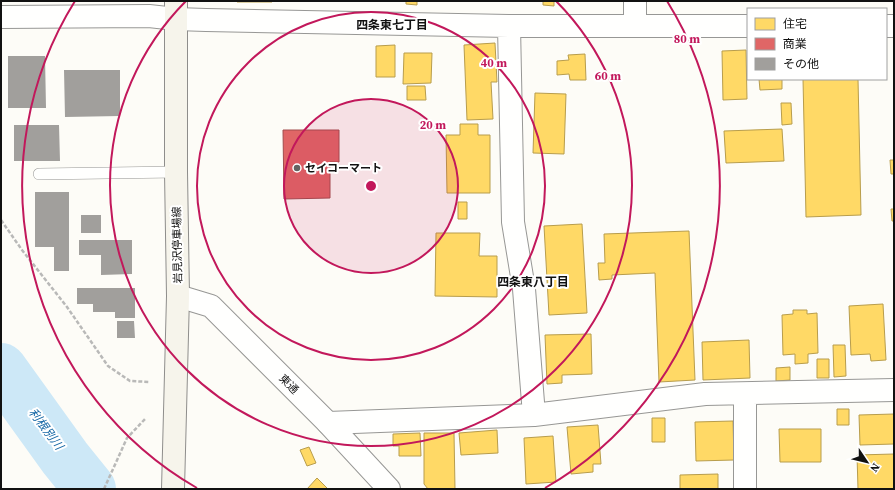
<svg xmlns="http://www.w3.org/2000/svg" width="895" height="490" font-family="'Source Serif 4','Noto Sans JP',serif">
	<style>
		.homes { fill: #ffd966; stroke: #b89d4c }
		.shops { fill: #e06666; stroke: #a24c4c }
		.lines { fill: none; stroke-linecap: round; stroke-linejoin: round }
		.river { stroke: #cde8f7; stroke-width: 52 }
		.building { fill: #a19f9c }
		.service-casing { stroke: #979795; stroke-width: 12 }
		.minor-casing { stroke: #979795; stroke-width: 24 }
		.tertiary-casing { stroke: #979795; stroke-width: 24 }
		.secondary-casing { stroke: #8e8d8b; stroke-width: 24 }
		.path { stroke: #b9b9b8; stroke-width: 2.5; stroke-dasharray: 4 2; stroke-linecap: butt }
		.service { stroke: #fffffe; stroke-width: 11 }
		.minor { stroke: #fffffe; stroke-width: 22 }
		.tertiary { stroke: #fffffe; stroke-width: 22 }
		.secondary { stroke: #f6f4eb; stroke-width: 22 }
		.ring { fill: none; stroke: #c2185b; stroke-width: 2 }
		.poi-dot { fill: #646362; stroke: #fff; stroke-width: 1.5 }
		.labels { text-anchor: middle; stroke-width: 4; stroke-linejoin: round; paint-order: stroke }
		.poi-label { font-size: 11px; font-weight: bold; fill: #111; stroke: #fff; text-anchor: start }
		.street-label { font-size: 11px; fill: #111; stroke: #fff }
		.neighbourhood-label { font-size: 12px; font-weight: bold; fill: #111; stroke: #fff }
		.water-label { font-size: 12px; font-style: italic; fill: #1768a6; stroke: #fff }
		.centre { fill: #c2185b; stroke: #fff; stroke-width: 2 }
		.ring-label { font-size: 12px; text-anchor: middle; font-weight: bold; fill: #c2185b; stroke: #fff; stroke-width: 4; stroke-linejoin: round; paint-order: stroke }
	</style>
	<rect width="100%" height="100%" fill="#fdfcf7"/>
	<path class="homes" d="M237,1H272V2H237Z
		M406,1H417V5L406,4Z
		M543,1H554V6L543,5Z
		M495,43L497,82H491L493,119L467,120L464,45Z
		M395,45V77H376V46Z
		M746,50L747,99L723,100L722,51Z
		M404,53H432L431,83L403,84Z
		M585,54L586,80H570L569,74L557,75V61L569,60L568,55Z
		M759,79H782V89L760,90Z
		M803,79H858L861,215L806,217Z
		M407,86H425L426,100H407Z
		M535,93L566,94L564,154L533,153Z
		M781,103H791L792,124L782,125Z
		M460,124H478V135H490V193H447L446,135H460Z
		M782,129L784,161L726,163L724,131Z
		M890,160H894V174H891Z
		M458,202H467V219H458Z
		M891,209H894V221H892Z
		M582,224L587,313L549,315L544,226Z
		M689,231L695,380L659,382L655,273L612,275V279L599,280L598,263H605L604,234Z
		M436,233H480L479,256H497V297L435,296Z
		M883,304L886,360L871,361L870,354L851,355L849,306Z
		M793,310H807V314L817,313L818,353L808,354V363L795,364V354L783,355L782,315L793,314Z
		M591,334L592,374L562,375V383L547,384L545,335Z
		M749,340L750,378L703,380L702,342Z
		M833,345H845L846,376L834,377Z
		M817,359H829V378H817Z
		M790,367V380L776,381V368Z
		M837,409H849V425H837Z
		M894,414V444L860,445L859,415Z
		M652,418H665V442H652Z
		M733,421L734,460L696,461L695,422Z
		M598,425L601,464H593V472L571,474L567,427Z
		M779,429H821V462H780Z
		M497,430L498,453L461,455L459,433Z
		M420,433L421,456H399V446H393V434Z
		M424,433H454L455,489H428L424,484Z
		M553,436L556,482L526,484L524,438Z
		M309,447L316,463L307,466L300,450Z
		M894,454V489H858L857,455Z
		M718,474V489H680V475Z
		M317,478L328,489H307Z"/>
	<path class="shops" d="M283,130H339V162H330V198L284,199Z"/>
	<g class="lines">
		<path class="river" d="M1,369L65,458L90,489"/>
	</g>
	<path class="building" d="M8,56H45L46,108H8Z
		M64,70H120V116L65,117Z
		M14,125H59L60,161H14Z
		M35,192H69V271H54V247H35Z
		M81,215H101V233H81Z
		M79,240H132V274L101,275V255H79Z
		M77,288H135V318H115V312H93V304H77Z
		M117,321H134L135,338H117Z"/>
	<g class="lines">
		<g class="service-casing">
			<path id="service" d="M39,174L176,172"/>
		</g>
		<g class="minor-casing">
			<path id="minor" d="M635,1V26
				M1,17L149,16L176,19L206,20L509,26H748
				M509,26L513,222L524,289L534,415
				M886,26H894
				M328,423L534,415L705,394L894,390
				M745,489V394"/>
		</g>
		<g class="tertiary-casing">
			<path id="tertiary" d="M178,296L211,306L328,423L389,489"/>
		</g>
		<g class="secondary-casing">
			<path id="secondary" d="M173,489L178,296L176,172V1"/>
		</g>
		<path class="path" d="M1,220L22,250L67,307L108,366L130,381L150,382
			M104,489L127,438L146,418"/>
		<use href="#service" class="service"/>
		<use href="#minor" class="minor"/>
		<use href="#tertiary" class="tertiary"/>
		<use href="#secondary" class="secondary"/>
	</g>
	<circle cx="371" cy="186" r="87" fill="#c2185b" fill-opacity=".12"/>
	<g class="ring">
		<circle cx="371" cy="186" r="87"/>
		<circle cx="371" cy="186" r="174"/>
		<path d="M556 1A261 261 0 1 1 186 1"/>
		<path d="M197 488A349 349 0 0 1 75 1M667 1A349 349 0 0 1 545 488"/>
	</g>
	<circle class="poi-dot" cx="297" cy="168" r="4"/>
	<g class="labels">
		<g class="poi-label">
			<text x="305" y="172">セイコーマート</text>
		</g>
		<g class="street-label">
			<text transform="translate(177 245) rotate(-91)" y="4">岩見沢停車場線</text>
			<text transform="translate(289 384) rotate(45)" y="4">東通</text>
		</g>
		<g class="neighbourhood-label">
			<text x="392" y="29">四条東七丁目</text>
			<text x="533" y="286">四条東八丁目</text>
		</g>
		<g class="water-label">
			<text transform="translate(46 429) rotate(53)" y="4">利根別川</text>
		</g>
	</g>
	<circle cx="371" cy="186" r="6" class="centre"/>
	<g class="ring-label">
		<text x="687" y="43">80 m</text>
		<text x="494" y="67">40 m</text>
		<text x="608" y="80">60 m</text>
		<text x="433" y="129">20 m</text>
	</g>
	<rect width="895" height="490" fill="none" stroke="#111111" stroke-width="4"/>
	<rect x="747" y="8" width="140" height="72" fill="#ffffff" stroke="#a0a0a0"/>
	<rect x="755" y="18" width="20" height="12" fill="#ffd966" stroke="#a0a0a0"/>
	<text x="783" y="28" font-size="12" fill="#111111">住宅</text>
	<rect x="755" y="38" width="20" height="12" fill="#e06666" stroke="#a0a0a0"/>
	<text x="783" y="48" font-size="12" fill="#111111">商業</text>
	<rect x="755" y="58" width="20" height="12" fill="#a19f9c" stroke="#a0a0a0"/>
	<text x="783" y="68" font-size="12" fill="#111111">その他</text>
	<g transform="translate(867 462) rotate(125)" stroke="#ffffff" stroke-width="3" paint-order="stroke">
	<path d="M0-3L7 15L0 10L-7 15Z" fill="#111111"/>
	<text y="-6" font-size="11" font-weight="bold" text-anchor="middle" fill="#111111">N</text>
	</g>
</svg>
